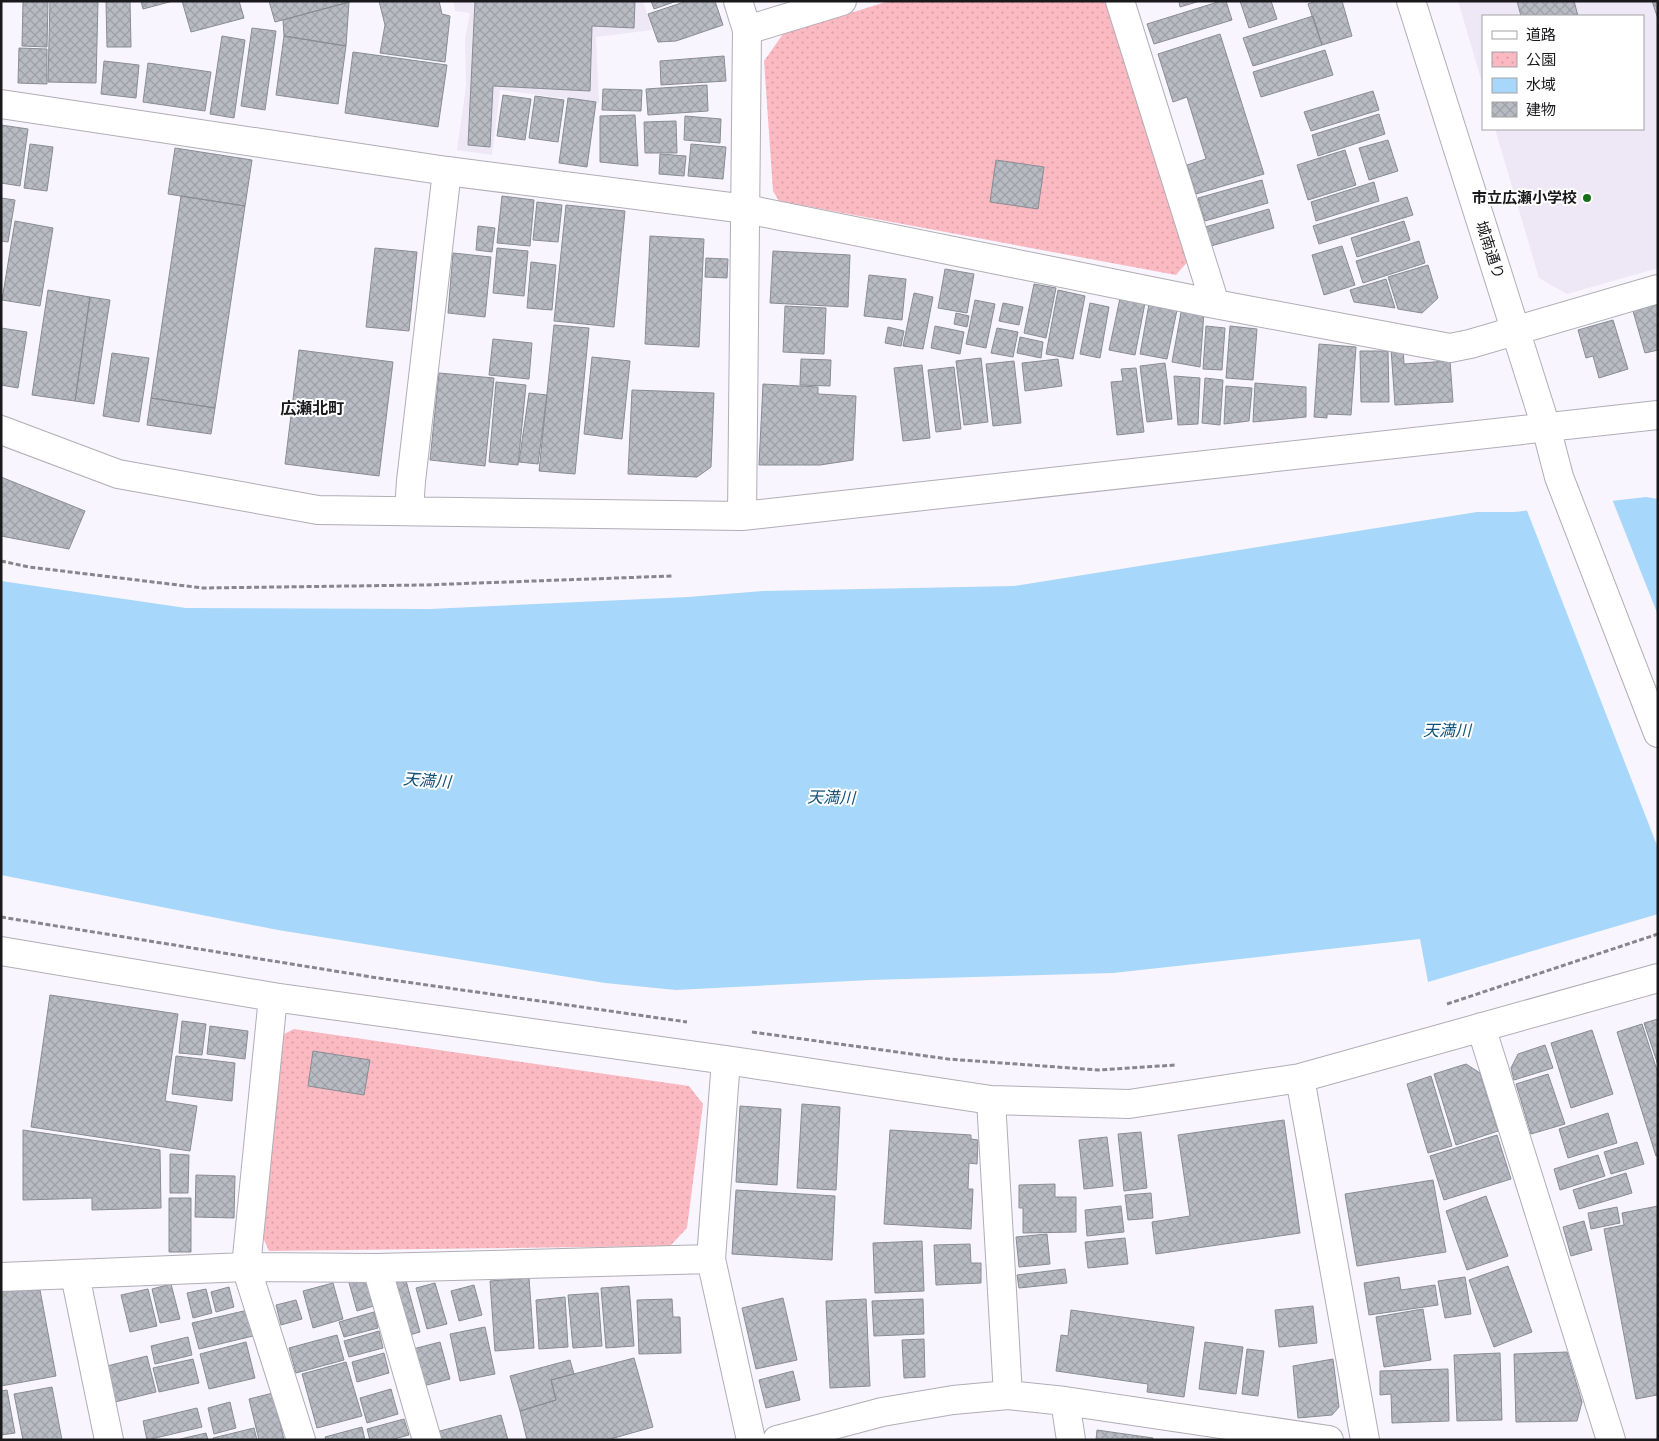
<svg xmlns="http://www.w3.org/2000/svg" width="1659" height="1441" font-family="'IBM Plex Sans','Noto Sans JP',sans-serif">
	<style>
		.built { fill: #ede7f6 }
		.park { fill: url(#park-dots) }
		.water { fill: #a7d7fb }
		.pier { fill: #f9f5fe }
		.building { fill: url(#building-cross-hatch); stroke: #898c93 }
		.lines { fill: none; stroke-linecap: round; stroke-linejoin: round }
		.minor-casing { stroke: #b0adb5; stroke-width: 30 }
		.path { stroke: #88868c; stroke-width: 3; stroke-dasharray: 5 2.5; stroke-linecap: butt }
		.minor { stroke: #fff; stroke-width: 28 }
		.poi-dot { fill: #156f1b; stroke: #fff; stroke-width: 2 }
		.labels { text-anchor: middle; stroke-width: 4; stroke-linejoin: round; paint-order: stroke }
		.poi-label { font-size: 15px; font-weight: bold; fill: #19181b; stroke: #fff; text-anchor: end }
		.street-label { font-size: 15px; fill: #19181b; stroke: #fff }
		.neighbourhood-label { font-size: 16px; font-weight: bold; fill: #19181b; stroke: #fff }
		.water-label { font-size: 16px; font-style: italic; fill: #105177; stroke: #fff }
	</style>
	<defs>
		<pattern id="park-dots" width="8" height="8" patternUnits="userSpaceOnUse" patternTransform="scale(1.25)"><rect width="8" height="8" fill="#fbbac2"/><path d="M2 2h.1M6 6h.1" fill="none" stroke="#d79fa6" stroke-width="1.8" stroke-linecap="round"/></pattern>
		<pattern id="building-cross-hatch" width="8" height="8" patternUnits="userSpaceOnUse" patternTransform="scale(1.25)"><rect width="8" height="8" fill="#b8bbc3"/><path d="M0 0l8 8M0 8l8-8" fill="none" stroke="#9ea0a7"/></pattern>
	</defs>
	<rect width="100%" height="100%" fill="#f9f5fe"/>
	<path class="built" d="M453,1H643L652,30L596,37L599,103L500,90L492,155L457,150L466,86L465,39L470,13L455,11Z
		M1458,1H1658V268L1567,294L1539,278L1495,129H1643V16H1483V86Z"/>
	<path class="park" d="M889,1H1110L1191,258L1176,275L779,201L773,191L764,61L783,34Z
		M294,1029L689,1086L703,1104L687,1228L670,1246L269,1251L260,1231L278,1037Z"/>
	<path class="water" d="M1646,497L1658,499V914L1428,982L1420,939L1113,973L870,980L676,990L605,983L278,930L1,875V581L186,608L430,609L688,597L763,591L1014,586L1477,512H1514Z"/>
	<path class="pier" d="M1612,499L1658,615V848L1526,508Z"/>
	<path class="building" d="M23,1H48L47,47L22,46Z
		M50,1H98L96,83L48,82Z
		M106,1H130L131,47H107Z
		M141,1H173L143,9Z
		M182,1H239L244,18L191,32Z
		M269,1H353L275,22Z
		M379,1H439L442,14L450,16L445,62L380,53L385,25Z
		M475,1H635L634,28L592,26L590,91L493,86L490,147L468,145Z
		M651,1H677L654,9Z
		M687,1H715L723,25L676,41L658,42L648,14Z
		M1179,1H1200L1180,7Z
		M1221,1H1226L1232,20L1154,44L1147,24Z
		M1240,1H1271L1277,19L1249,28Z
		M1316,1H1342L1352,36L1322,45L1308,4Z
		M1517,1H1574L1578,16H1521Z
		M1652,1H1658V19Z
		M349,2L346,46L284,36L283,20Z
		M1313,16L1322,45L1253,66L1243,38Z
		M252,28L276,31L265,110L241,106Z
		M1220,34L1264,174L1196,194L1187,165L1206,159L1187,97L1173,102L1158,54Z
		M222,36L245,40L234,118L210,114Z
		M284,36L346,46L338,104L276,95Z
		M19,48L47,49V84L18,83Z
		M1325,50L1333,75L1261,97L1253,72Z
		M353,52L447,65L438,127L345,113Z
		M724,56L726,81L661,85L660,61Z
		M104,61L139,65L136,98L101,94Z
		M148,63L211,72L205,111L143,102Z
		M707,85L708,111L648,115L646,89Z
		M603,89L642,90L641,111L602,110Z
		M1373,91L1379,110L1311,131L1304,112Z
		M503,95L531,99L525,140L497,136Z
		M535,96L564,100L558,142L529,138Z
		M568,98L596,102L587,167L559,163Z
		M1379,114L1385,134L1318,156L1312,135Z
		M635,115L638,166L600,162V116Z
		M685,116L721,119L720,143L684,140Z
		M676,121L677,153H645L644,122Z
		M1,125L28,129L20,186L1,183Z
		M1388,140L1398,171L1369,180L1359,148Z
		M30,144L53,147L47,191L24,188Z
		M691,144L726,147L723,179L688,176Z
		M175,148L252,160L245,206L168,194Z
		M1345,150L1356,185L1308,200L1297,165Z
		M660,154L686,156L684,176L659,174Z
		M996,160L1044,167L1038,209L990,202Z
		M1262,180L1268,203L1205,221L1198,198Z
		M1374,182L1379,201L1316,221L1311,202Z
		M181,196L245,206L215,408L151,398Z
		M502,196L534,200L530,246L497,243Z
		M1407,197L1413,215L1319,244L1313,226Z
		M1,198L15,200L8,242L1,241Z
		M537,202L562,205L558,242L533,240Z
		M566,205L625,211L614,327L554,321Z
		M1269,209L1274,228L1211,246L1205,227Z
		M15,221L53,228L40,306L2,300Z
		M1404,221L1410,240L1357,257L1351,238Z
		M478,226L495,228L492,252L476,250Z
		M650,236L704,239L699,347L645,344Z
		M1419,241L1425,263L1363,283L1356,261Z
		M1342,246L1355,285L1324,295L1312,255Z
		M375,248L417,252L409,331L366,327Z
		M497,248L528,251L524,296L493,293Z
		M773,251L850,255L848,307L770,303Z
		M453,253L491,257L485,317L448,313Z
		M706,258L728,259L727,278L705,277Z
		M531,262L556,265L552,310L527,308Z
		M1428,265L1438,298L1422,313L1398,309L1388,277Z
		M945,269L974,274L967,313L938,308Z
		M869,275L906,279L902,320L864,316Z
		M1386,279L1395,308L1354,302L1350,290Z
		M1034,284L1056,288L1046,338L1024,333Z
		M48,290L90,297L75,401L32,395Z
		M1058,290L1085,296L1073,359L1046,354Z
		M914,293L933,297L923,349L903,346Z
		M90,297L110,300L94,404L75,401Z
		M1120,298L1145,303L1135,355L1109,350Z
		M975,300L995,304L986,348L966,344Z
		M1003,303L1023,307L1019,325L999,321Z
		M1090,303L1109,307L1100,358L1080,354Z
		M1149,304L1177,310L1167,359L1140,354Z
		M1658,304V350L1645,353L1633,311Z
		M785,306L826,308L824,354L783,352Z
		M1182,307L1204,312L1200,367L1172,362Z
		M956,313L969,316L967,327L954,324Z
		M1613,320L1628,369L1599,378L1593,356L1586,358L1578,330Z
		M554,325L589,328L575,474L539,471Z
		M935,326L964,332L960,354L931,348Z
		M1206,326L1225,328L1222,370L1203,369Z
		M1230,326L1257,329L1253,380L1226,378Z
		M888,327L904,331L901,346L885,343Z
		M1,328L27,332L18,388L1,385Z
		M997,328L1018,332L1013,357L991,353Z
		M1020,337L1043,342L1041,358L1017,353Z
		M493,339L532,343L529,379L489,375Z
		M1319,344L1356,347L1351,415L1327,414V418L1314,417Z
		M1403,348L1404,364L1450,361L1453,402L1395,405L1391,349Z
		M299,350L393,362L379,476L285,464Z
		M1360,351H1388L1389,402H1361Z
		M112,353L149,358L139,422L103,416Z
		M592,357L630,361L622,439L584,434Z
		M981,358L988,422L964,425L956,361Z
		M801,359L831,360L830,386L800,385Z
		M1058,359L1062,386L1025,391L1022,363Z
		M1014,361L1021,423L993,426L986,364Z
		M1165,363L1172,419L1147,422L1140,366Z
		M922,365L930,438L903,441L894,368Z
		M954,367L961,429L936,432L928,370Z
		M1136,368L1144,432L1117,435L1111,382L1123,381L1121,369Z
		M439,373L494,378L485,466L430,460Z
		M1174,376L1200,378L1198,424L1178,425Z
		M1205,378L1223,380L1220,425L1202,423Z
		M496,382L526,385L518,465L489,462Z
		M1255,383L1306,387V417L1253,422Z
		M763,384L818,387V394L856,396L853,460L820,465H759Z
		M1226,386L1252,388L1249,421L1224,424Z
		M632,390L714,393L711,467L697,477L628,474Z
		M529,393L547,395L538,464L519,462Z
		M151,398L215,408L211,434L147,425Z
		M1,477L85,511L69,549L1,536Z
		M50,995L178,1014L165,1101L197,1106L190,1151L31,1127Z
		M1658,1019V1065L1644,1023Z
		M182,1021L206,1024L202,1055L179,1053Z
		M1642,1024L1658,1073V1156H1656L1617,1032Z
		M210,1026L248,1031L245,1059L207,1054Z
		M1592,1030L1613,1094L1571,1108L1551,1043Z
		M1545,1045L1553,1068L1514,1080L1511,1068L1518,1054Z
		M313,1051L370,1060L364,1095L308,1086Z
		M176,1056L235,1063L232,1101L172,1094Z
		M1466,1064L1480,1073L1498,1131L1456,1145L1434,1074Z
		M1548,1074L1565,1124L1531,1134L1516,1084Z
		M1431,1076L1452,1146L1428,1153L1407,1084Z
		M802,1104L840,1107L836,1190L797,1188Z
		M740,1106L781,1109L777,1185L736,1182Z
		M1608,1113L1617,1143L1568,1158L1559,1129Z
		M1284,1120L1300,1233L1156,1254L1152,1222L1190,1216L1178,1135Z
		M23,1130L160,1150L161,1208L92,1210V1198L23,1200Z
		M890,1130L971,1135V1139L978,1140L977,1164L969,1163L968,1189H973L971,1229L884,1224Z
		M1141,1132L1147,1188L1124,1191L1118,1134Z
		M1497,1135L1511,1179L1444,1200L1430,1156Z
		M1107,1137L1113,1186L1084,1189L1079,1140Z
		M1637,1142L1644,1164L1611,1174L1604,1152Z
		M170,1154L189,1155L188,1193H170Z
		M1598,1155L1605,1176L1560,1190L1554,1169Z
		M1626,1173L1632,1193L1579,1209L1573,1190Z
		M196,1175L235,1176L234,1218L195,1217Z
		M1433,1180L1446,1252L1357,1266L1345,1194Z
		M1055,1184V1197H1076V1232L1023,1233V1208H1019V1185Z
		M736,1190L835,1196L832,1260L732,1254Z
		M1151,1193L1153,1218L1128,1220L1125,1195Z
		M1486,1196L1508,1256L1467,1270L1446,1211Z
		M169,1198H191V1252H169Z
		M1121,1206L1124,1232L1087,1236L1085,1210Z
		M1658,1206V1400L1657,1395L1636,1399L1604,1229L1624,1225L1622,1213Z
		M1617,1207L1620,1223L1591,1229L1588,1213Z
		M1584,1221L1592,1250L1571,1256L1563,1227Z
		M1047,1234L1050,1264L1019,1267L1016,1237Z
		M1125,1238L1128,1264L1088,1268L1085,1242Z
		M922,1241L924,1291L875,1293L873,1243Z
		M970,1244L971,1263H981V1283L936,1285L934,1245Z
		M1508,1266L1532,1332L1494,1347L1469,1280Z
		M1065,1269L1067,1283L1019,1288L1017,1275Z
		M405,1277L420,1332L406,1336L391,1281Z
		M1399,1277L1401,1290L1435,1285L1438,1305L1369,1315L1364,1283Z
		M1465,1277L1471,1314L1445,1318L1438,1281Z
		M529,1278L534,1348L495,1351L490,1281Z
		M348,1279H370L377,1305L357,1311Z
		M333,1283L343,1319L313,1328L303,1291Z
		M435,1283L447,1324L427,1329L416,1288Z
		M171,1284L180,1319L160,1323L152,1289Z
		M474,1285L482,1315L459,1321L451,1291Z
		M629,1286L634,1346L606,1348L601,1288Z
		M229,1287L234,1307L216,1312L211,1292Z
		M148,1289L157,1326L130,1332L121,1295Z
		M206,1289L212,1313L193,1318L187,1293Z
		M40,1290L56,1376L1,1386V1291Z
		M598,1293L602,1346L573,1348L568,1295Z
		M565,1297L568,1347L539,1349L536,1300Z
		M783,1298L797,1360L756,1369L742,1308Z
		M672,1299L673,1317H680L681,1353L639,1354L637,1300Z
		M866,1299L870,1386L830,1388L826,1301Z
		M923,1299L924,1334L874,1336L872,1301Z
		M296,1300L302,1319L281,1325L276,1305Z
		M1313,1306L1317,1343L1279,1347L1275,1310Z
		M1423,1309L1431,1360L1384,1367L1376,1317Z
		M248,1310L253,1336L199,1349L192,1323Z
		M1071,1310L1194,1327L1184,1397L1147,1392L1148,1384L1056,1371L1061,1335L1068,1336Z
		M374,1312L378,1328L344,1337L339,1322Z
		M485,1327L495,1374L460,1381L450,1334Z
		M379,1331L383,1348L349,1357L344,1341Z
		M337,1335L344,1360L296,1373L289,1348Z
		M188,1337L192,1355L155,1364L151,1346Z
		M924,1339L925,1377L904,1378L902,1340Z
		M246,1342L255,1378L209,1389L200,1354Z
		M440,1342L450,1379L423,1386L413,1349Z
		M1205,1342L1243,1347L1236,1394L1199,1389Z
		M1247,1349L1264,1351L1258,1396L1242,1394Z
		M1567,1352L1582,1402L1577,1421L1516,1422L1514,1354Z
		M384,1353L389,1373L357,1382L352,1362Z
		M1500,1353L1502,1420L1457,1421L1454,1355Z
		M147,1356L156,1392L115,1402L107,1366Z
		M634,1358L653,1427L607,1440H527L520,1411L556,1400L551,1380Z
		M193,1359L199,1383L159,1392L153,1368Z
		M1333,1359L1339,1407L1332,1415L1298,1418L1293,1366Z
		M570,1360L574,1374L551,1380L556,1400L520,1411L510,1376Z
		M346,1362L362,1416L317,1428L302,1374Z
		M1448,1369L1449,1421L1392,1423L1391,1394L1380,1395V1371Z
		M793,1371L800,1400L766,1408L759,1380Z
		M52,1387L62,1440H23L14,1394Z
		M391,1389L398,1414L367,1423L360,1398Z
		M7,1390L15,1433L1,1435V1391Z
		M273,1393L284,1440H259L249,1399Z
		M230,1402L236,1428L214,1434L208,1408Z
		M197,1408L202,1427L147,1440L143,1421Z
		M501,1415L508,1440H438L436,1432Z
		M404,1419L409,1435L390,1440H370L367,1429Z
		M362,1427L365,1440H326L325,1437Z
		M254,1428L257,1440H213V1438Z
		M1097,1430L1153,1438V1440H1096Z
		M206,1433L208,1440H176Z"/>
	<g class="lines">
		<g class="minor-casing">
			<path id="minor" d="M738,1L747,30L742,516
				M1120,1L1215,304
				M1411,1L1546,427L1559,477L1658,733
				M747,30L842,1
				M1,104L447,171L746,209L1215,304L1450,348L1470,344L1658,289
				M1,430L118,474L318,510L742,516L1658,415
				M409,511L411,481L447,171
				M1,951L273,997L726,1060L991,1100L1129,1104L1300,1078L1658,978
				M273,997L246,1267L301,1440
				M1481,1027L1611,1440
				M726,1060L711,1259L751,1440
				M1300,1078L1365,1440
				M991,1100L1008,1395
				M377,1268L427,1440
				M75,1275L109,1440
				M1,1277L246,1267L377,1268L711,1259
				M1065,1401L1071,1440
				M777,1440L882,1412L953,1400L1008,1395L1065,1401L1329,1440"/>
		</g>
		<path class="path" d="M1,561L29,567L203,588L424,585L672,576
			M1,917L378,978L687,1022
			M1447,1004L1658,934
			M752,1032L948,1059L1098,1070L1176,1065"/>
		<use href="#minor" class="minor"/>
	</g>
	<circle class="poi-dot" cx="1587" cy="198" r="5"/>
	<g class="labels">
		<g class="poi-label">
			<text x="1577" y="203">市立広瀬小学校</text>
		</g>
		<g class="street-label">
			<text transform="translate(1490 250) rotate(72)" y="5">城南通り</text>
		</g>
		<g class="neighbourhood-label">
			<text x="312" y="414">広瀬北町</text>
		</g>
		<g class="water-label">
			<text x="1447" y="736">天満川</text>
			<text transform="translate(427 780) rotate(4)" y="6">天満川</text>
			<text transform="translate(831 797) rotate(1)" y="6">天満川</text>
		</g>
	</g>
	<rect width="1659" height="1441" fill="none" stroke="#19181b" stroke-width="5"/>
	<rect x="1482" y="15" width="162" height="115" fill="#ffffff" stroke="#a3a3a4"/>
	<rect x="1492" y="31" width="25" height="8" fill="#ffffff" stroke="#a3a3a4"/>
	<text x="1526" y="40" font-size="15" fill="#19181b">道路</text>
	<rect x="1492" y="52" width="25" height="15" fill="url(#park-dots)" stroke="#a3a3a4"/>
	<text x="1526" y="65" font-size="15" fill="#19181b">公園</text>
	<rect x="1492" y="78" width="25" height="15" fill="#a7d7fb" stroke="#a3a3a4"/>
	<text x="1526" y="90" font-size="15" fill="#19181b">水域</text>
	<rect x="1492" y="102" width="25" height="15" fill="url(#building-cross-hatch)" stroke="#a3a3a4"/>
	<text x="1526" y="115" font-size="15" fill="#19181b">建物</text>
</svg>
